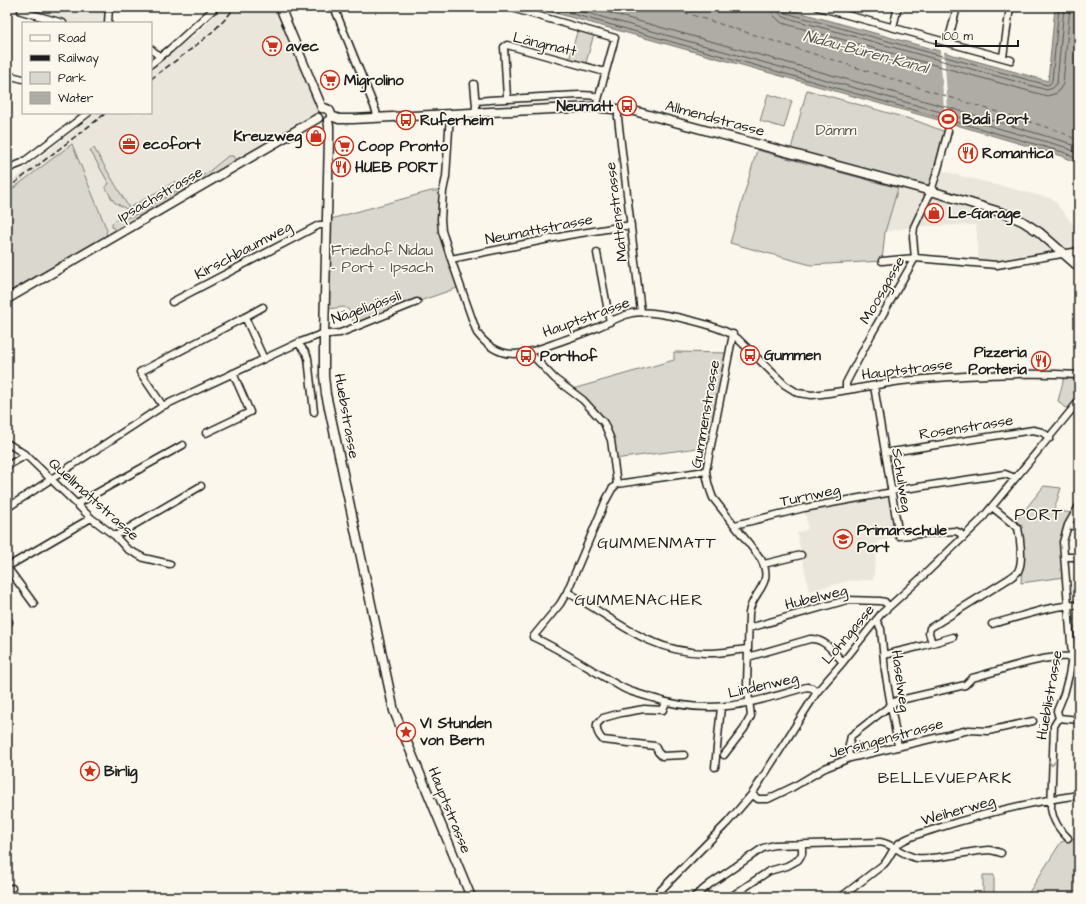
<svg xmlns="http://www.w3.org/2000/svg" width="1086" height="904" font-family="'Architects Daughter',sans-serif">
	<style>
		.built { fill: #eae6dc }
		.green { fill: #dad7ce; stroke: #7b7a75 }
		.water { fill: #afaca5; stroke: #74726e }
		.pier { fill: #fbf7ec }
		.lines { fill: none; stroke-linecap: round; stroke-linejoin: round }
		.shore { stroke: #575653; stroke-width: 1 }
		.ferry { stroke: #575653; stroke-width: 1; stroke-dasharray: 5 4; stroke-linecap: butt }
		.minor-casing { stroke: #1c1c1c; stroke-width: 9 }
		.major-casing { stroke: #1c1c1c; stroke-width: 11 }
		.minor { stroke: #fbf7ec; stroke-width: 6 }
		.major { stroke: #fbf7ec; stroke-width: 8 }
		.rail { stroke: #1c1c1c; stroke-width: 1.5; stroke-dasharray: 6 3; stroke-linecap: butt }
		.oneway { stroke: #97948e }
		.labels { text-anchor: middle; stroke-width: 3.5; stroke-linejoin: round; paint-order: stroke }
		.street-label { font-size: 15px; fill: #1c1c1c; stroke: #fbf7ec }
		.poi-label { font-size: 15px; font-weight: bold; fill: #1c1c1c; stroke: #fbf7ec; text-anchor: start }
		.park-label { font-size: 15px; fill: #555451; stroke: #fbf7ec }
		.water-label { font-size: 16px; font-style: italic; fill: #575653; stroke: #fbf7ec }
		.neighbourhood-label { font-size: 16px; letter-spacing: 1px; fill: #1c1c1c; stroke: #fbf7ec }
		.quarter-label { font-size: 17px; letter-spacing: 1px; fill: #1c1c1c; stroke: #fbf7ec }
	</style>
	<rect width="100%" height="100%" fill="#fbf7ec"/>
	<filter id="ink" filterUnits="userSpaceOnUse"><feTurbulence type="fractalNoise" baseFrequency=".025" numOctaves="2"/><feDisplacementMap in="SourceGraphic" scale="8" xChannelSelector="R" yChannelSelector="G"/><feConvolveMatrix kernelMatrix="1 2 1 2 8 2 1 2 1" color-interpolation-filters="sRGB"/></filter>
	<g filter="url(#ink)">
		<path class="built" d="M7,7H109L108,23H63Z
			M222,7H280L320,109L318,112L317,116L111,238L72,145L7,193V184L21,174L24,170V168L34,162L96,113H151V70L202,29Z
			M942,171L1053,199L1079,232V251L1026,261L979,263L976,225L917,226L885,232L898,188Z
			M891,491L899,536L878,542L873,580L848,581L809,591L797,533L808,529L804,508Z"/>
		<path class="green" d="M578,29L594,34L585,66L569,60Z
			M807,90L917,121L948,133L931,189L791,149Z
			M768,94L792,101L784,128L760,121Z
			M72,144L107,230L106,236L8,292L7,193Z
			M94,148L129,208L176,181L177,185L130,211L114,202L105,187L109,184L90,150Z
			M757,150L898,188L885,232L882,261L811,265L730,243Z
			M228,156H233L236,161L189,190L120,229L116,230L112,227V223L115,220L133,216L207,173Z
			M431,191H443L441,219L460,287L417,302L355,327L349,310L344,307L328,309L327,220Z
			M674,352L729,353L706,471V447L614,459L604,423L569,390L674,360Z
			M1064,378L1079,380V393L1069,409L1064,407L1058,401Z
			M1044,486L1061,488L1054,510L1071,513L1063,531L1061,546L1064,577L1021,583L1023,555L1015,522Z
			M1079,837V897H1026L1061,842Z
			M983,875H994V897H983Z"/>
		<path class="water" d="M534,7H780L1048,81L1055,7H1079V164L1062,156L960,126Z"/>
		<path class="pier" d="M940,50L944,51L949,125L945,124Z"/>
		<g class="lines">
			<path class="shore" d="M548,7L1063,152L1079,160
				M566,7L962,118L1065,147L1079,154
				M588,7L964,112L1066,142L1079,148
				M771,7L774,16L782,23L1047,96L1057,93L1063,84L1070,7
				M777,7L779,13L784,17L1047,90L1053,88L1057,83L1064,7
				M782,7L783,11L786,13L1047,85L1050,84L1052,81L1059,7"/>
			<path class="ferry" d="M667,7L933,92L1059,131L1079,141"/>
			<g class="minor-casing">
				<path id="minor" d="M334,7L376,111L377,118
					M508,7L615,38L596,107
					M818,7L1011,60
					M21,11L63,23
					M108,23L109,7
					M893,27L898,7
					M948,42L957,7
					M151,49L160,57
					M1003,57L1010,7
					M151,64L170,49L216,7
					M7,75L23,79
					M474,84L476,106L475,113
					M507,98L504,47L507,45L605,72
					M476,101C503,99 530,98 557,96C570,96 585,93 598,97
					M618,108V118L641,312
					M450,114L446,177L443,191L441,219L442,231L451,259L477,333C500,363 523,355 553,344C567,339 582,334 596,328C608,323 620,316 632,313C652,309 721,325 737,338L785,385L798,393L812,395C842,392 872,385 902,381C961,375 1020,372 1079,375
					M7,169L22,163L88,113
					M597,253L610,322
					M451,259L569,235L631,225
					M882,261L915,258L997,265L1079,251
					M172,302L319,225H327
					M245,317L263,307
					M298,343L306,353L308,358L314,412
					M529,352L555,379L583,400L604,423L611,440L617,484
					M874,386L899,536L955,531L960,533L963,538
					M846,390V383L871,335L915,258L913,237L914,227L931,191L938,169L948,131
					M163,406L140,372L245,317L264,359
					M206,433L250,412L233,373
					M7,443L26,455L91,518L115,536L127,549L144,558L170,564
					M885,453L1033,430L1042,432L1050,438
					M7,466L26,455
					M617,484L612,489L606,500L567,592L560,604L533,637C564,651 592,671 623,688C630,692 640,694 649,697C710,717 747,704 807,687L812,688L817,692
					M617,484L706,471
					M77,504L183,445
					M7,508L163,406L298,343L319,335L340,333L348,330L417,302
					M735,525L804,508L887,493L891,491L1005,474L1015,478
					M1068,525L1079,527
					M115,536L201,486
					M1065,557H1079
					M764,564L801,555
					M7,567L91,518
					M7,567L34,604
					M567,592C615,618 647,652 705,653C719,654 734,650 748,649
					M876,620L881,629L885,671L898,746
					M7,624L9,622
					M992,624C1021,617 1050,605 1079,605
					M749,628L847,600L880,601L885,602L888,606
					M932,643L929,633L930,628L1010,578C1014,575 1018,573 1019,569C1023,560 1020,537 1018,528L992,507
					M884,655L922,646L953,637
					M748,657L810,639C825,638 834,653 843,662
					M666,702L663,710L644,709L621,713L603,718L597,724C596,730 598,735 603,740L655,746L658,752L662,756L684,755
					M1059,718L1057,711L1064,694L1069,675L1072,656L1063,542L1068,525L1079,506
					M1059,718L1054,726L1051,808C1053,821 1059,829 1068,838
					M1059,718L1079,720
					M724,755L744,729L751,716L747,684L749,613C752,591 775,585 761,559L713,498C709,488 707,481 706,471L733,334
					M850,758L848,750L851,736L896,701L965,685L972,678C1006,669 1043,654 1079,657
					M715,767L721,707
					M752,794L758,799H768L793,787L825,768L850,758L969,730L988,731L1033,721
					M7,890L12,888
					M735,894L769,871L787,866L798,860L802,854V844
					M654,897L727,823L752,794L817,692L843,662L881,614L922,577L980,521L1079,401
					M694,897L710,884L757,852L763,848L774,845L880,842C894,844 903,856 917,858C941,860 965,851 989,850C993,850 997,852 1001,853
					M841,897L884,864C890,858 892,849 898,844C908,836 923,833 935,829C982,814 1030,802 1079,795"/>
			</g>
			<g class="major-casing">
				<path id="major" d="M280,7L322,108
					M322,108C327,108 331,110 331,116L339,119H353L592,107L634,111L931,191L1006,214L1022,221L1039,232L1079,267
					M328,121L329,126V139L324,334V376L326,394L394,711L471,897
					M7,299L318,118"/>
			</g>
			<use href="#minor" class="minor"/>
			<use href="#major" class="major"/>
			<path class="rail" d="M151,79C178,58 215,35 235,7
				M7,189L106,113"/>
		</g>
		<defs><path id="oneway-chevron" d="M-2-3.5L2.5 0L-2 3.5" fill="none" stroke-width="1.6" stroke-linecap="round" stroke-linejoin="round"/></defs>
		<use class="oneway" href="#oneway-chevron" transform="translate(1052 763) rotate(93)"/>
	</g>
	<defs>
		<g id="supermarket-ring" transform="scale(1)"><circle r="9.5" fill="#fbf7ec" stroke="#c8321e" stroke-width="1.5"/><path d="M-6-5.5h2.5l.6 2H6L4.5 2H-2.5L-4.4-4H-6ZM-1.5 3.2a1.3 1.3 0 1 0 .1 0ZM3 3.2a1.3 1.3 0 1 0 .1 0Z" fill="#c8321e"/></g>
		<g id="bus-ring" transform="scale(1)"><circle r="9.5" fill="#fbf7ec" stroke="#c8321e" stroke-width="1.5"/><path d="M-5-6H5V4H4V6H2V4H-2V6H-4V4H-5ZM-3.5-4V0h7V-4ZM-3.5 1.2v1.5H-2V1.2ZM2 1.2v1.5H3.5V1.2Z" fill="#c8321e"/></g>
		<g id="stadium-ring" transform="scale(1)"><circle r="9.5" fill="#fbf7ec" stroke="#c8321e" stroke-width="1.5"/><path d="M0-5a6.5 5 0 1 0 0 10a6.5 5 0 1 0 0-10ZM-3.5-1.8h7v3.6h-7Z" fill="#c8321e"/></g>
		<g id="shop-ring" transform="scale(1)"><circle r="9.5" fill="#fbf7ec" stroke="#c8321e" stroke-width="1.5"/><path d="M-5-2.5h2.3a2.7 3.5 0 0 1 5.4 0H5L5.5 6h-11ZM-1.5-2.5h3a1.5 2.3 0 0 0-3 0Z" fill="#c8321e"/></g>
		<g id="office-ring" transform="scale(1)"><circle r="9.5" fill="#fbf7ec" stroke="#c8321e" stroke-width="1.5"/><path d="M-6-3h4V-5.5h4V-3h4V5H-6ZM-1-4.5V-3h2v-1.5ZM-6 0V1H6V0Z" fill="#c8321e"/></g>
		<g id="restaurant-ring" transform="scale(1)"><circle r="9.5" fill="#fbf7ec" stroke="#c8321e" stroke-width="1.5"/><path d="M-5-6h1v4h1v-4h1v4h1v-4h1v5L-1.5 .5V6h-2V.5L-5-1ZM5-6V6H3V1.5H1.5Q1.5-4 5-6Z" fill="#c8321e"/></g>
		<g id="school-ring" transform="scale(1)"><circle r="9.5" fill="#fbf7ec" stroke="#c8321e" stroke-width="1.5"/><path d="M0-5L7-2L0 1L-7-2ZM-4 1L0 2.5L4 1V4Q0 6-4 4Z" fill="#c8321e"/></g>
		<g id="sight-ring" transform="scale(1)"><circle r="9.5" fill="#fbf7ec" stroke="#c8321e" stroke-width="1.5"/><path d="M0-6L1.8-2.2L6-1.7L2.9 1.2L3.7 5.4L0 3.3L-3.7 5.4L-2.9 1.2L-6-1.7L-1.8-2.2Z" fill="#c8321e"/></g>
	</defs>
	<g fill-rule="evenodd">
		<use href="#supermarket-ring" x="272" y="46"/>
		<use href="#supermarket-ring" x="330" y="80"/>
		<use href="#bus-ring" x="627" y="106"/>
		<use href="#stadium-ring" x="948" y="119"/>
		<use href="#bus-ring" x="406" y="120"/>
		<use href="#shop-ring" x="316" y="136"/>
		<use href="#office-ring" x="129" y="144"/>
		<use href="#supermarket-ring" x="344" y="146"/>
		<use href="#restaurant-ring" x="968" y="153"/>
		<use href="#restaurant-ring" x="341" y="167"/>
		<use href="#shop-ring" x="934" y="213"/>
		<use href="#bus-ring" x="750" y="355"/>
		<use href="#bus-ring" x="526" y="356"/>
		<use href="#restaurant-ring" x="1041" y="361"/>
		<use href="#school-ring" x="843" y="539"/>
		<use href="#sight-ring" x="406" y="732"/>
		<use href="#sight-ring" x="90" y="771"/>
	</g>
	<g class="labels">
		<g class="street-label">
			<text transform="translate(545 44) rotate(13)" y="5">Längmatt</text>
			<text transform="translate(715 118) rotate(15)" y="5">Allmendstrasse</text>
			<text transform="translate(160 194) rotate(-30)" y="5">Ipsachstrasse</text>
			<text transform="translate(616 212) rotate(-97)" y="5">Mattenstrasse</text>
			<text transform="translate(539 229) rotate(-11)" y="5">Neumattstrasse</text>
			<text transform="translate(243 250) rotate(-28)" y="5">Kirschbaumweg</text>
			<text transform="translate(882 290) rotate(-60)" y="5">Moosgasse</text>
			<text transform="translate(366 307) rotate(-20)" y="5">Nägeligässli</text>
			<text transform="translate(586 317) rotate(-20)" y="5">Hauptstrasse</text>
			<text transform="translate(907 369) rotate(-7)" y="5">Hauptstrasse</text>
			<text transform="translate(705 414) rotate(-80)" y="5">Gummenstrasse</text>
			<text transform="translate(347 416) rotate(80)" y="5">Huebstrasse</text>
			<text transform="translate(966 427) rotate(-9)" y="5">Rosenstrasse</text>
			<text transform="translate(902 480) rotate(81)" y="5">Schulweg</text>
			<text transform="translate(810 495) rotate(-12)" y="5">Turnweg</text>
			<text transform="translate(94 499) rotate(42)" y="5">Quellmattstrasse</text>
			<text transform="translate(816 597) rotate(-14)" y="5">Hubelweg</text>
			<text transform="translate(848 634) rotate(-50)" y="5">Lohngasse</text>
			<text transform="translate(901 681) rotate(82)" y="5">Haselweg</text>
			<text transform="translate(763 685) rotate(-13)" y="5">Lindenweg</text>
			<text transform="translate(1049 695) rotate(-80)" y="5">Hüeblistrasse</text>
			<text transform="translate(886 738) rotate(-15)" y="5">Jersingenstrasse</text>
			<text transform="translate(450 810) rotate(68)" y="5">Hauptstrasse</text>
			<text transform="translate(958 810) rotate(-16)" y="5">Weiherweg</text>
		</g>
		<g class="poi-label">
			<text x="286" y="51">avec</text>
			<text x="344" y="85">Migrolino</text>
			<text x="613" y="111" text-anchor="end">Neumatt</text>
			<text x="962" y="124">Badi Port</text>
			<text x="420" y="125">Ruferheim</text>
			<text x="302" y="141" text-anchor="end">Kreuzweg</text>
			<text x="143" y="149">ecofort</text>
			<text x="358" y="151">Coop Pronto</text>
			<text x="982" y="158">Romantica</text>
			<text x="355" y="172">HUEB PORT</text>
			<text x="948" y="218">Le-Garage</text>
			<text x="1027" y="357" text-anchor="end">Pizzeria<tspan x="1027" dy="17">Porteria</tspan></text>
			<text x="764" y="360">Gummen</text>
			<text x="540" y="361">Porthof</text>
			<text x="857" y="535">Primarschule<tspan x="857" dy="17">Port</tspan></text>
			<text x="420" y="728">VI Stunden<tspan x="420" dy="17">von Bern</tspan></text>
			<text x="104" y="776">Birlig</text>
		</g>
		<g class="park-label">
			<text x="836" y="135">Dämm</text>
			<text x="382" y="255">Friedhof Nidau<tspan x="382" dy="17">- Port - Ipsach</tspan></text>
		</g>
		<g class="water-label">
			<text transform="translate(866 51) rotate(15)" y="6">Nidau-Büren-Kanal</text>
		</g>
		<g class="neighbourhood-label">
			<text x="657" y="548">GUMMENMATT</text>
			<text x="639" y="605">GUMMENACHER</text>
			<text x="945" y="783">BELLEVUEPARK</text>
		</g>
		<g class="quarter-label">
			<text x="1039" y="520">PORT</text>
		</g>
	</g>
	<rect width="1086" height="904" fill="none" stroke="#fbf7ec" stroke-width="24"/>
	<rect x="12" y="12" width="1062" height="880" fill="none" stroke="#1c1c1c" stroke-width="1.5" filter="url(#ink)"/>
	<rect x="22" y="22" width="130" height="92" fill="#fbf7ec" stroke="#a29f99"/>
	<rect x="30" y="35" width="20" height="6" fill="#fbf7ec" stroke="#a29f99"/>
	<text x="58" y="42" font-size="12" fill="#1c1c1c">Road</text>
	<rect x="30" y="55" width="20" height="6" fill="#1c1c1c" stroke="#a29f99"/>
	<text x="58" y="62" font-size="12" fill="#1c1c1c">Railway</text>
	<rect x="30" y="72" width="20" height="12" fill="#dad7ce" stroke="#a29f99"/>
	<text x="58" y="82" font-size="12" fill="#1c1c1c">Park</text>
	<rect x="30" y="92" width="20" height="12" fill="#afaca5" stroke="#a29f99"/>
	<text x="58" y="102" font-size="12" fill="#1c1c1c">Water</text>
	<path d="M936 40v6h82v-6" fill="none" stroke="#1c1c1c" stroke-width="2"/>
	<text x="942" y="40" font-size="12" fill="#1c1c1c" stroke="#fbf7ec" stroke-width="3" paint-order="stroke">100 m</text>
</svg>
